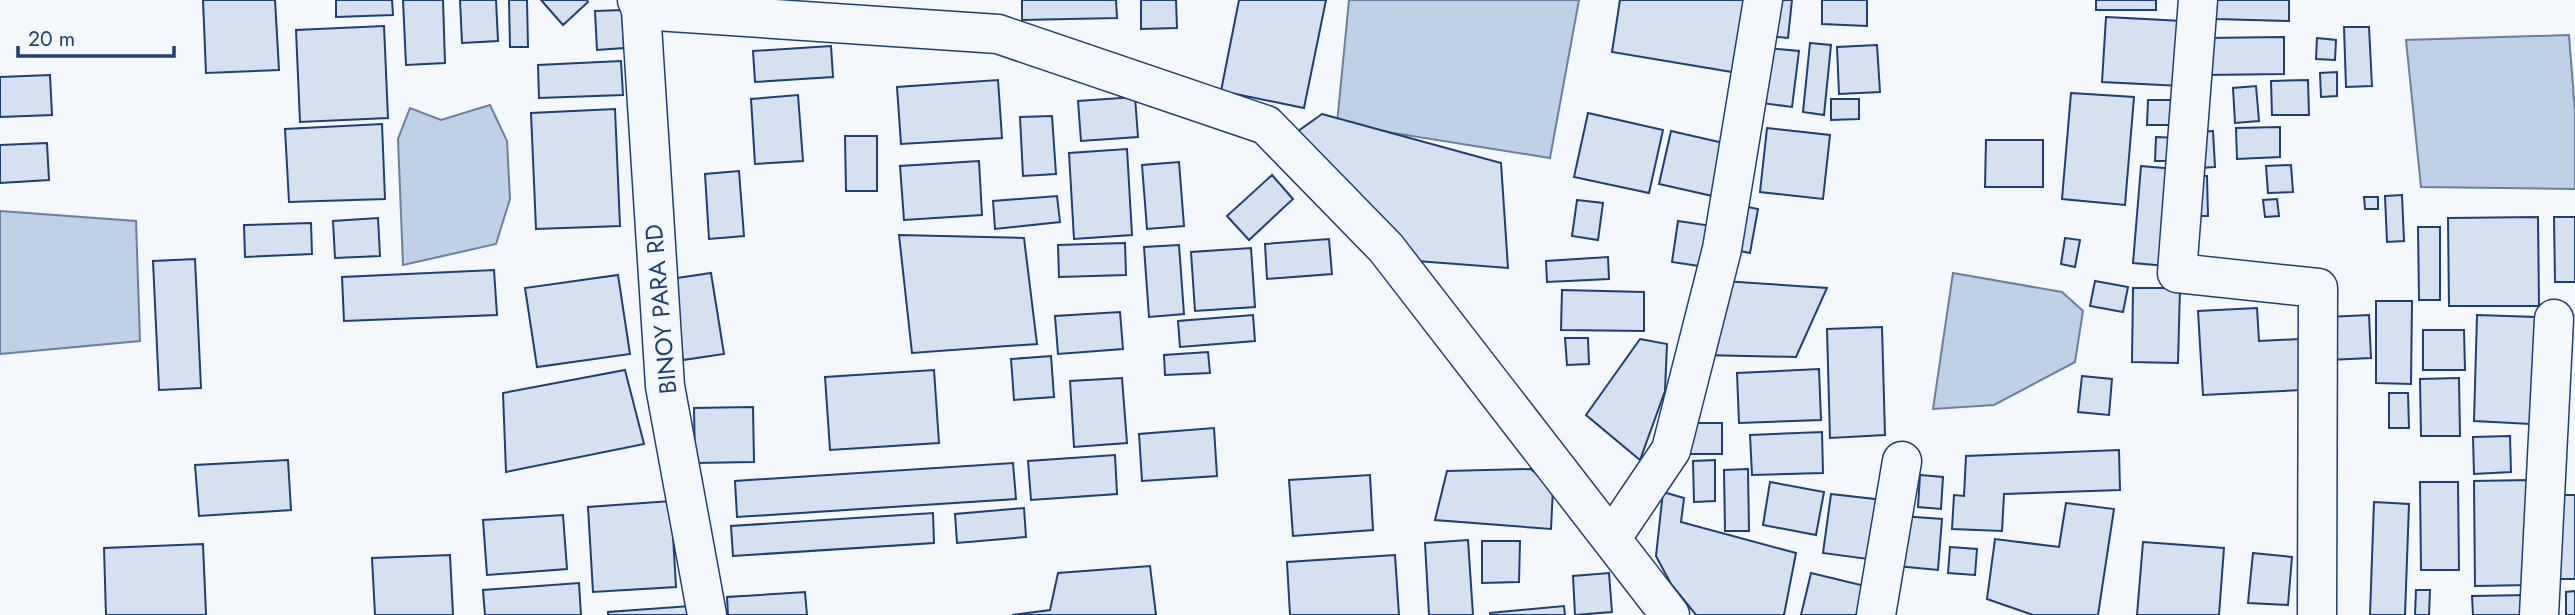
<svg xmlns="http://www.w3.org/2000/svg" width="2575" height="615" font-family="Jost,sans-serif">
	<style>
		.water { fill: #bed0e5; stroke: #687fa3; stroke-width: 2 }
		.building { fill: #d5e0f0; stroke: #1d3f73; stroke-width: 2 }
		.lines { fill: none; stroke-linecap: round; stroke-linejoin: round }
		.street-casing { stroke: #1d3f73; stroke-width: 41 }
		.street { stroke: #f4f7fb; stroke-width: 38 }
		.labels { text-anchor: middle; stroke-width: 5; stroke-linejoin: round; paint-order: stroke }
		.street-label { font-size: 24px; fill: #1d3f73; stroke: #f4f7fb }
	</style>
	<rect width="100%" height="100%" fill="#f4f7fb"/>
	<path class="water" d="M1349,0H1579L1550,158L1337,124Z
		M2569,35L2575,112V189L2421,187L2406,40Z
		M490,105L507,141L510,199L496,244L403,265L398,139L410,108L441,120Z
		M0,211L136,221L140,341L0,354Z
		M1953,273L2062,292L2083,311L2075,362L1994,405L1933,409Z"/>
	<path class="building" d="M203,0H275L279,70L206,73Z
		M336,0H392L393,15L336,17Z
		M403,0H443L445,63L406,65Z
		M460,0H496L498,41L462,43Z
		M509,0H527L528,47H510Z
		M541,0H587L588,2L563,25Z
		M1022,0H1116L1117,18L1022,20Z
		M1141,0H1176L1177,28L1141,29Z
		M1239,0H1326L1304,108L1221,91Z
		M1620,0H1750L1738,73L1612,52Z
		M1770,0H1792L1788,38L1766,36Z
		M1822,0H1867V26L1822,24Z
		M2096,0H2156V10H2096Z
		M2216,0H2289V21L2215,19Z
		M622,10L624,48L597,50L595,11Z
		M2106,17L2183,21L2181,86L2102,82Z
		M384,26L388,118L300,122L296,30Z
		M2344,27H2369L2372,86L2346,87Z
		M2284,37V74L2205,75L2204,38Z
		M2317,38L2336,40L2335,60L2316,59Z
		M1810,43L1831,45L1824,115L1803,112Z
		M1877,45L1880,92L1839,94L1837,47Z
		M831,46L833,77L755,82L753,51Z
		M1768,48L1799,51L1792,107L1762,103Z
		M621,61L623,95L539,98L538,65Z
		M2337,72V96L2321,97L2320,73Z
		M50,75L52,115L0,117V77Z
		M998,80L1002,138L901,144L897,87Z
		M2308,80L2309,115H2272L2271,81Z
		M2256,86L2259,121L2235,123L2233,88Z
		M2071,93L2134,97L2125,205L2062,199Z
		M798,95L803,161L755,164L751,99Z
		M1135,97L1138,137L1081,141L1078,101Z
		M1831,99H1859V119L1831,120Z
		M2148,100H2176L2177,125H2147Z
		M615,109L620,226L536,229L531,113Z
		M1588,113L1663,130L1649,193L1574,177Z
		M1322,114L1501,163L1508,268L1404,260L1287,139Z
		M1052,116L1056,174L1023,176L1020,117Z
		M382,124L385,199L289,202L285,129Z
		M2280,127V157L2237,159L2236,128Z
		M1767,128L1830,135L1823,199L1760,192Z
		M1671,131L1728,144L1717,197L1659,184Z
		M2213,131L2215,167L2199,168L2197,132Z
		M845,136H877V191H846Z
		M2156,137L2178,138V161H2155Z
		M1986,140H2043V187H1985Z
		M47,143L49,180L0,183V145Z
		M1127,149L1132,235L1074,239L1069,153Z
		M979,161L982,215L904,220L900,166Z
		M1179,162L1184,226L1147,229L1142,165Z
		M2291,165L2293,192L2268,193L2266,166Z
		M2141,166L2175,169L2167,266L2133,263Z
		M739,171L744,236L709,239L705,174Z
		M1272,175L1293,199L1249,240L1227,216Z
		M2189,176H2207L2208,216H2191Z
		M2402,195L2404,241L2387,242L2385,196Z
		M1057,196L1060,222L995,229L993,201Z
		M2364,197H2378V209H2365Z
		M2277,199L2279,216L2265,217L2263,200Z
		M1577,200L1603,203L1598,240L1572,236Z
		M1738,205L1758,209L1750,253L1730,249Z
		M2538,217L2539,306H2449L2448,218Z
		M2554,217H2575V282H2555Z
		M378,218L380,256L335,258L333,221Z
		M1678,221L1712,226L1706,267L1672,262Z
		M311,223L312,254L245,257L244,225Z
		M2418,227H2440V300H2419Z
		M899,235L1024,238L1037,344L912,353Z
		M2065,238L2080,240L2075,267L2061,264Z
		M1329,239L1332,274L1267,279L1265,244Z
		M1125,243L1126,275L1059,277L1058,245Z
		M1179,245L1184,314L1149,317L1144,247Z
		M1251,248L1255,307L1195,311L1191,252Z
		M1608,257L1609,279L1547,282L1546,261Z
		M195,259L201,388L159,390L153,261Z
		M494,270L497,315L344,321L342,277Z
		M711,273L724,354L683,360L670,279Z
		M618,275L630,354L537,367L525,288Z
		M1723,281L1827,288L1796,357L1701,355Z
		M2095,281L2128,287L2123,312L2090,306Z
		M2133,288H2180L2178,363L2132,362Z
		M1562,290L1644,292V331L1561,330Z
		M2376,301H2412L2411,384L2376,383Z
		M2257,308L2259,341L2299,339L2301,390L2203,395L2198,311Z
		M1120,312L1123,349L1058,354L1055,316Z
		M1253,315L1255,341L1180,347L1178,321Z
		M2369,315L2371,358L2329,360L2327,317Z
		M2477,315L2536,317L2531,424L2474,421Z
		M1882,327L1885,435L1830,438L1827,329Z
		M2423,330H2464L2465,370H2423Z
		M1565,338H1588L1589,364L1567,365Z
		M1640,339L1667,344L1665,391L1640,460L1586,415Z
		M1208,352L1210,373L1165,375L1164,355Z
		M1051,356L1054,397L1014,400L1011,359Z
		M1819,369L1821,420L1739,423L1737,373Z
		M625,370L644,444L506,472L503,393Z
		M934,370L939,443L830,450L825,377Z
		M2082,376L2112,379L2109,415L2078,412Z
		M1122,378L1127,443L1074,447L1070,381Z
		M2459,378L2460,436H2421L2420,379Z
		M2389,393H2408L2409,428H2389Z
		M753,407L754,462L695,463L694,408Z
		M1687,423H1722V454H1687Z
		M1214,428L1217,476L1142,481L1139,434Z
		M1822,432L1823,473L1752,475L1750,435Z
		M2510,436L2511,472L2474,474L2473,437Z
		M2119,450L2120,490L2004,494L2002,531L1952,529L1954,495L1964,496L1966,456Z
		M1115,455L1117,494L1031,500L1028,461Z
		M288,460L291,510L199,516L195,465Z
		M1715,460V501L1694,502L1693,461Z
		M1013,463L1016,499L737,517L735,481Z
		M1531,469L1553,489L1551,529L1435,520L1447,471Z
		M1748,469L1749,531H1725L1724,470Z
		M1370,475L1373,530L1293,536L1289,480Z
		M1920,475L1943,477L1941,509L1918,507Z
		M2529,480L2530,585L2475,586L2474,481Z
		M1770,482L1824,492L1816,535L1763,525Z
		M2420,482H2458L2459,570H2421Z
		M1663,492L1684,498L1681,522L1796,553L1784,615H1696L1671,584L1656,556Z
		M1831,494L1883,500L1875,560L1823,553Z
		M2554,495H2575V579H2554Z
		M671,501L676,587L593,592L588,507Z
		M2374,502L2409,504L2405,615H2370Z
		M2066,503L2114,509L2098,615H2033L1987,599L1995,539L2059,547Z
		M1024,508L1026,537L957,543L955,514Z
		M933,513L934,543L733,556L731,526Z
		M563,515L567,569L487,575L483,520Z
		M1901,516L1942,519L1938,570L1897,566Z
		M1468,540L1473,615H1429L1425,543Z
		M1482,541H1520L1519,582L1482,583Z
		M2143,542L2224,548L2219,615H2137Z
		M203,544L206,615H106L104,548Z
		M1950,547L1977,549L1975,575L1948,573Z
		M2253,553L2292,557L2288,605L2248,603Z
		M450,555L453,615H375L372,558Z
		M1395,555L1399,615H1290L1287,562Z
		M1150,566L1156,615H1012L1050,610L1058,573Z
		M1609,573L1612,612L1575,615L1573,576Z
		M1811,573L1869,587L1862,615H1801Z
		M579,583L581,615H485L483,590Z
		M2416,590H2430L2429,615H2415Z
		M2575,591V615H2566V592Z
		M805,592L807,615H728L727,597Z
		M2528,595V615H2473L2472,596Z
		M690,606L691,615H608V612Z
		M1564,606L1565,615H1490V613Z"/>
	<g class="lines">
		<g class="street-casing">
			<path id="street" d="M637,0L641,10L665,386L707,615
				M2198,0L2177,273L2318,288L2317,615
				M641,10L998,34L1266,125L1386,248L1670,615
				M1611,539L1671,450L1722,249L1763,0
				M1876,615L1902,461
				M2539,615L2554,319"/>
		</g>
		<use href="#street" class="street"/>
	</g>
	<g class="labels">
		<g class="street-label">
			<text transform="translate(661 309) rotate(-95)" y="8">BINOY PARA RD</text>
		</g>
	</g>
	<path d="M18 46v10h156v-10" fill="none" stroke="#1d3f73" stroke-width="3.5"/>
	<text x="28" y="46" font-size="21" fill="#1d3f73" stroke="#f4f7fb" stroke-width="5" paint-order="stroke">20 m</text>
</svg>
